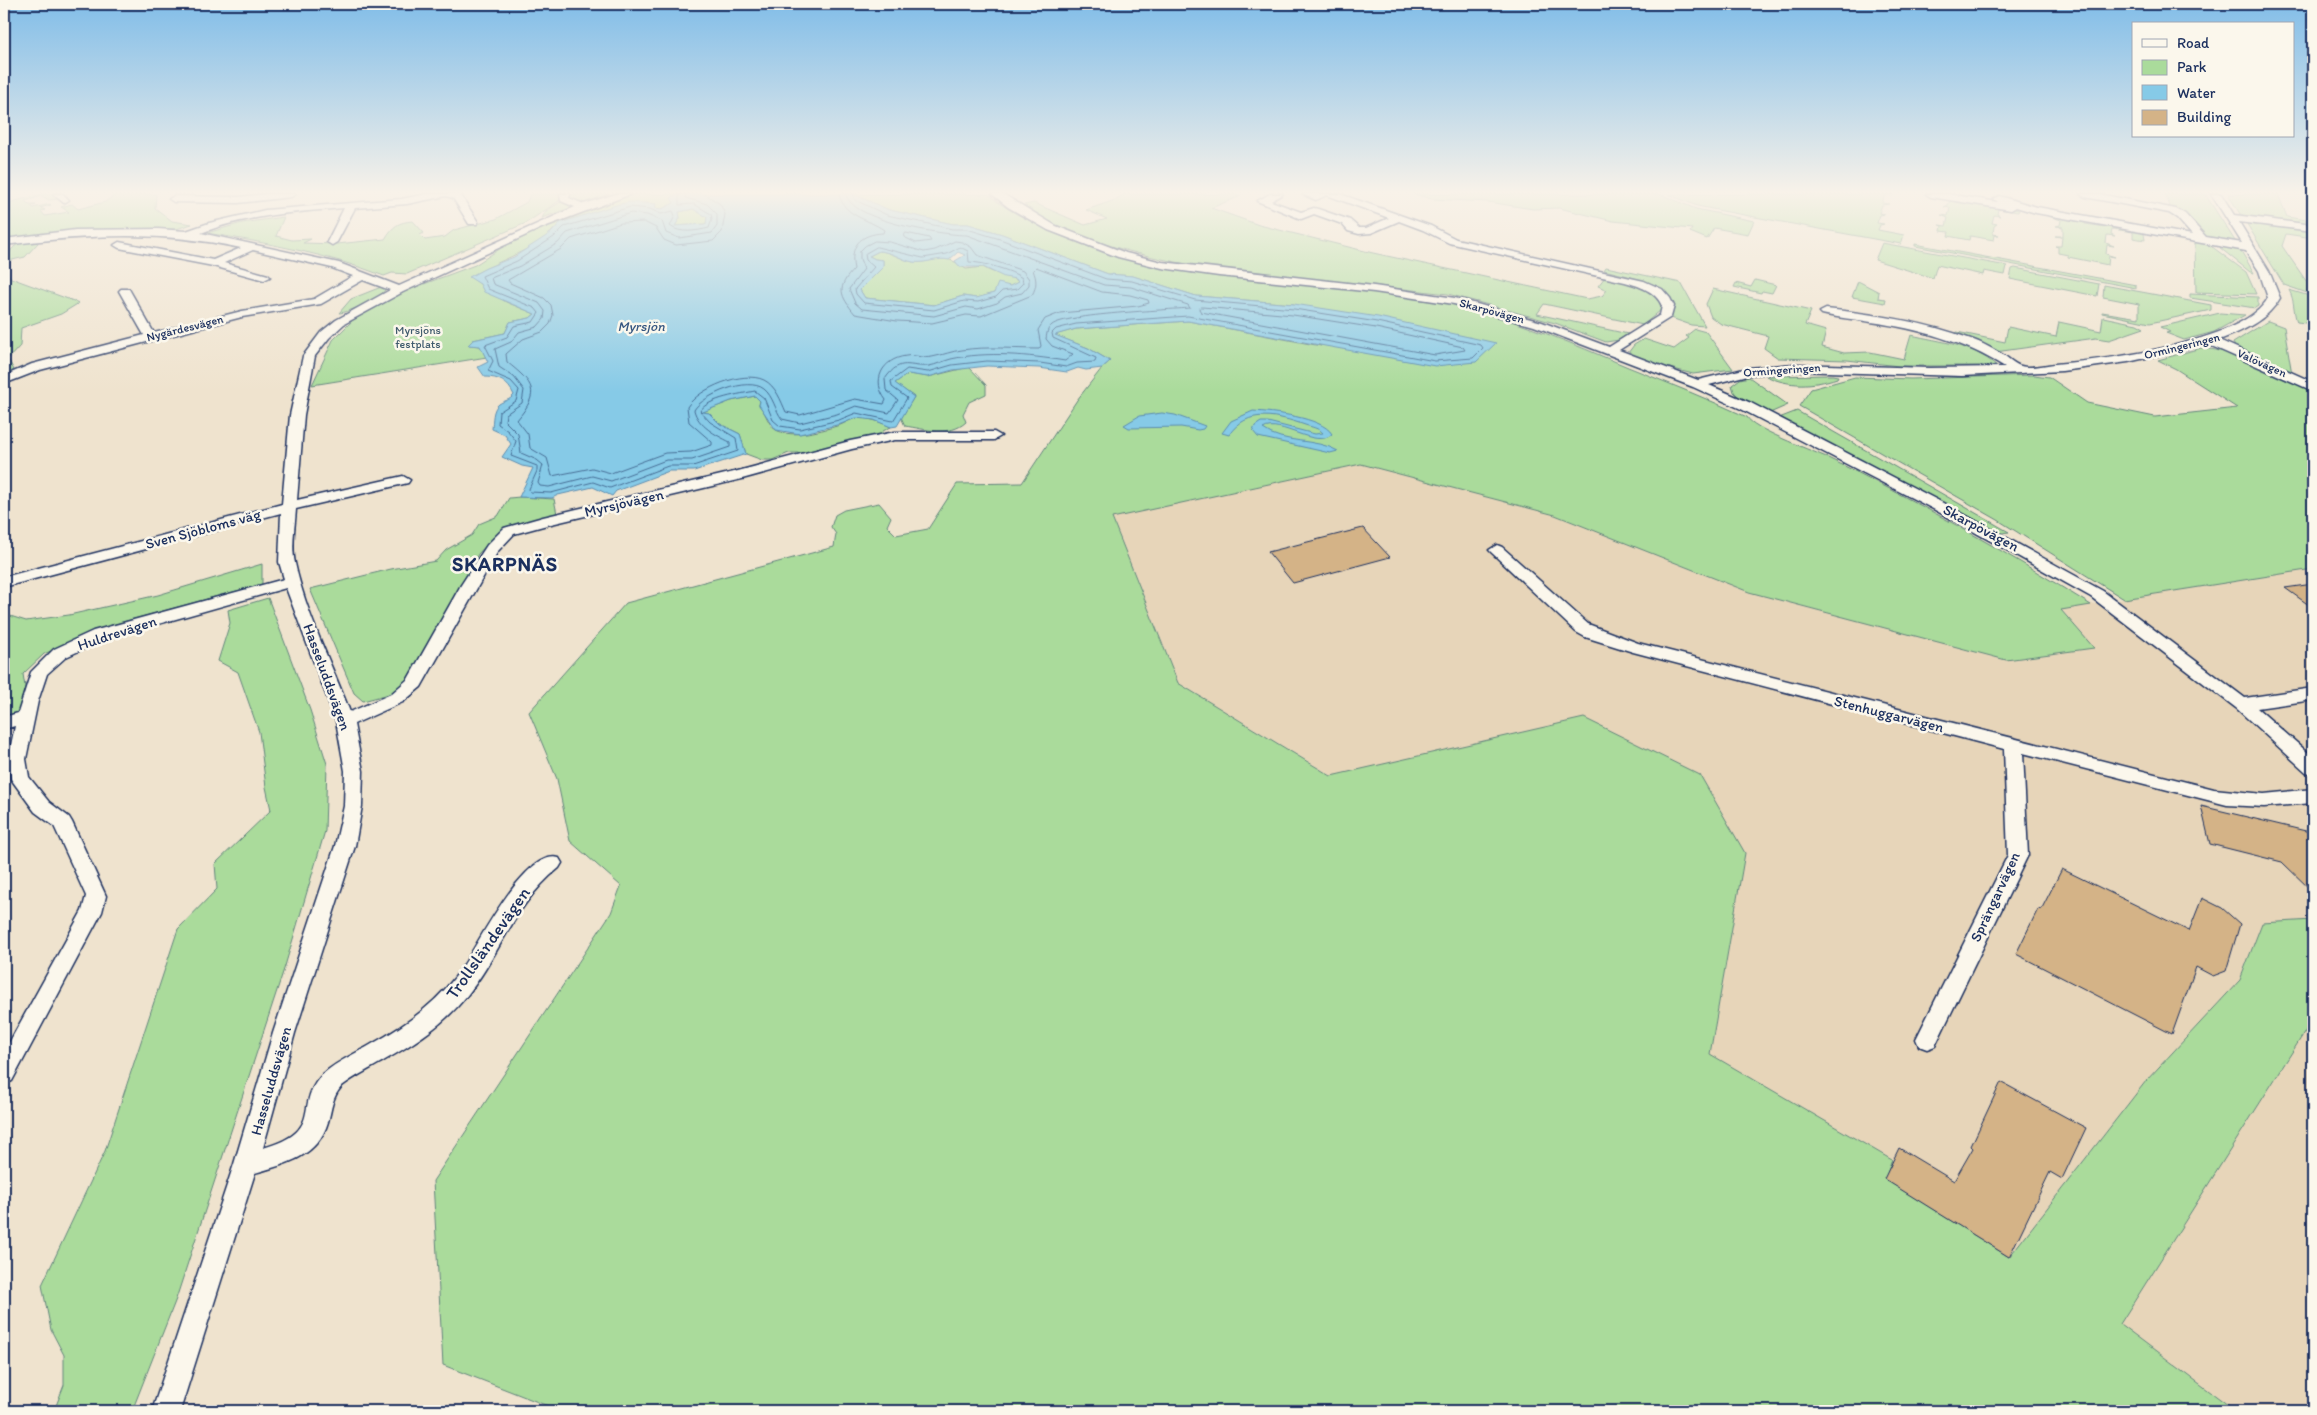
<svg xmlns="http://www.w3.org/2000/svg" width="2317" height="1415" font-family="Itim,sans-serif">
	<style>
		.built { fill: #e7d5b9 }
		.green { fill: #aadb9b; stroke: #62857c }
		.water { fill: #86cae7; stroke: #5b8cb0; fill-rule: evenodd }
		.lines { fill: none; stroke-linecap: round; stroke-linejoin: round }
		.shore { stroke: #466d95; stroke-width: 1 }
		.building { fill: #d4b387; stroke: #1b2f5e }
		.minor-casing { stroke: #1b2f5e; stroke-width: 3 }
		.minor { fill: #fbf7ec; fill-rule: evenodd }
		.labels { text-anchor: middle; stroke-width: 5; stroke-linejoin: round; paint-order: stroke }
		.far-street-label { font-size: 12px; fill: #1b2f5e; stroke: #fbf7ec }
		.far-park-label { font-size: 12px; fill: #3f5a6d; stroke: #fbf7ec }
		.far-water-label { font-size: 14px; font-style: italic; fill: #365680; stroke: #fbf7ec }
		.street-label { font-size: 15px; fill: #1b2f5e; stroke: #fbf7ec }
		.near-street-label { font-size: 18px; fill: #1b2f5e; stroke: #fbf7ec }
		.district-label { font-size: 20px; font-weight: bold; letter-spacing: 1px; fill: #1b2f5e; stroke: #fbf7ec }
	</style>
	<rect width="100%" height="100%" fill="#efe3ce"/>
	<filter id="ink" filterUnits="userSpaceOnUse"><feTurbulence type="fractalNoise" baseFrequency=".02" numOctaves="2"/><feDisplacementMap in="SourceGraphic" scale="10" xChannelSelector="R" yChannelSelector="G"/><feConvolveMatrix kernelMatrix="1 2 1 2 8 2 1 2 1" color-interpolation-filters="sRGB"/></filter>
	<g filter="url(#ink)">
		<path class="built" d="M1361,464L1555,515L1749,592L2006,660L2093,648L2061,609L2313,569V920L2262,923L2240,980L2146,1081L2009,1257L1884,1179L1892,1160L1710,1054L1745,853L1361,770L1332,776L1178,683L1112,517Z
			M2313,1019V1411H2236L2120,1324Z"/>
		<path class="green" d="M42,194H53L59,199L49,200L42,196L25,201L29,205H36L32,206L33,208L50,204L51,205L40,208L45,210L41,211L45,216L69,212L61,207L72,204L78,209L105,202L116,194H156L155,208L172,221L192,224L176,229L84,230L4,240V204Z
			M530,194H561L559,201L526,223L407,274L392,273L384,276C328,254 267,243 207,233L242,223L284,217L276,236L292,240L311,239L303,243L337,244L385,239C393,226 398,222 413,221L424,233L420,235L425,240L445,237L454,230L496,219L527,202Z
			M573,194H609L542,218L546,211Z
			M636,194H687L674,196V203L662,209L654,208L656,204L646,203L560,223C536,251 500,259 470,277L506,302L535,314L530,318L510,322L505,333L473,340L469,345L480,346L487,357L312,385L333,340L353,320L408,290L475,265L512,241L540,227L607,202Z
			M853,194H988C1007,211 1030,221 1053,232C1181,292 1320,275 1455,305C1515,319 1571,343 1628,367C1668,383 1708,399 1747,417C1752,428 1810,450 1824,456C1916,500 2004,551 2091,605L2061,610L2094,648L2006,660L1749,592L1555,515L1361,464L1112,518L1178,683L1331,776L1584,718L1700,775L1745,853L1710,1054L1892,1160L1885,1179L2009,1257L2146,1081L2240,980L2262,923L2313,920V1019L2120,1324L2236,1411H552L548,1406L443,1365L433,1181L611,913L621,886L570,841L557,779L529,712L626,603L834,547L836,534L831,527L835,515L844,510L879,503L891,517L887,526L896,535L928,529L957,484L1022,483L1077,400L1102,368L1110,361L1088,348L1054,335L1076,329L1188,321L1321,346L1294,304L1196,296L1133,276L1108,274L1002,234L968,224H953L889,210Z
			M1124,194H1236L1241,196L1211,208L1259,225L1373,253L1587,299L1602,296L1607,290L1598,286L1605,277C1622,281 1664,286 1661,310L1643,325L1544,304L1537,314L1628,334L1619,340L1606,342L1555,323L1448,294L1191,265C1143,256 1062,237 1024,205L1034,203L1085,225L1107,219L1086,210L1115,200Z
			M1414,194H1660L1696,209L1754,221L1748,234L1714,228L1707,239L1690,232L1692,229L1613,221L1559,208L1533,209L1488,202L1432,199Z
			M1668,194H1887L1893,195H1885L1882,203L1889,204L1882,205L1879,213L1885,214L1880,215L1877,223L1884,224L1880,225L1878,230L1904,235L1901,244L1717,210L1697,206Z
			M2165,194H2205L2235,241C2209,247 2187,222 2168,208L2170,206Z
			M2228,194H2278L2287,217L2313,221V227L2249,218L2240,214Z
			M1931,195L1973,202V204L1985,206L1986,204L2019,210L2018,212L1998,209L1997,214L2000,216L1994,215L1992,223L1997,224L1994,226L1993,234L1999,235H1995L1994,240L1970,236L1969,240L1948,236L1949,232L1941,231L1942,226L1939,225L1946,226L1948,218L1941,215L1948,216L1950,208L1944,207L1948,205L1950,201L1930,197Z
			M693,209L707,217L706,224L675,226L680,218L679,212Z
			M2045,215L2085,223V224L2141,232L2144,234L2145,240L2133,238V232L2112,229L2111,234L2115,236L2107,235L2106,243L2114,246L2107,245L2106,254L2115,257L2109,256L2108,265L2068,257V255L2058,253V247L2055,246H2061L2062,237L2055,236H2063V227L2056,226L2060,225L2061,220Z
			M2247,224L2313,230V238L2286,234L2282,246L2313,291V295L2284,285Z
			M37,241L38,243L25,257L8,261L4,265V254H9C14,242 25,242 37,241Z
			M2195,241L2207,243L2246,272L2256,294L2196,292Z
			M1882,243L2007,266L2005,275L1984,271L1983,275L1937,265L1933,278L1875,260Z
			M2214,243L2241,251L2254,273L2250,272Z
			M1915,244L2136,285V288L1915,246Z
			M879,251C892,252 901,260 913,262C924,264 934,258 944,259C953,259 959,265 966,269L983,267C994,275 1011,275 1019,282L1010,286L999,285L994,293L976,298L963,296L934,305L865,298L860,290L883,267V260L875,259L869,256Z
			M1606,267L1681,283L1705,326L1691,325L1671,318L1674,307C1662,282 1628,276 1604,270Z
			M2015,268L2099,284L2097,296L2010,279L2012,269Z
			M4,272H7L11,278L79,303L61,314L21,328L20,346L8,359L14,370L4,376Z
			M1755,280L1776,285L1772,293L1762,291L1761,293L1734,287L1736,283L1751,287Z
			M1858,281L1879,292L1878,298L1886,299L1885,303L1852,297Z
			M2104,285L2211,305V310L2150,323L2102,313V312L2139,318V304L2103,297Z
			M381,287L385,290C380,298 348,313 339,313L351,299Z
			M1713,289L1811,311L1805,325L1826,331L1822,347L1844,353L1870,352L1904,359L1911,335C1941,342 1972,344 1997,366H1899L1847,360L1778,358L1764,348L1768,336L1721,324L1711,317L1706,304Z
			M2289,290L2313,297V324L2297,322C2293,311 2295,301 2289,290Z
			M2190,294L2258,297V306L2255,308L2190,298Z
			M2220,313L2245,315L2214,332L2184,340L2166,333L2170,332L2160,327Z
			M2103,317L2137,324L2144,328L2109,340L2096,338L1995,352L1956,334L1957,332L2005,342L2008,327L2056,337L2059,322L2101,331Z
			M2268,321L2284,327L2292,374L2236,348L2233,343Z
			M1695,329L1706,332L1733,369L1693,374L1662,366L1628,353L1634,345L1644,339L1674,349L1689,338L1686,336Z
			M2201,348C2240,351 2278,374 2313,391V569L2124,599L1998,520L1799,406L1811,389L1855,377L1911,379L2034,375L2049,377L2087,403L2155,417L2237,408L2176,369L2158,360Z
			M969,367L986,385V394L969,402L963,414L966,422C950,437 925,429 905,426L901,417L914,397L894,383L908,374L928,377Z
			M1832,375L1838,376L1837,378C1813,386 1789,387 1766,376Z
			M1749,377L1788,405L1770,413L1738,396L1734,392L1732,385L1740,379Z
			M755,396L760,401L759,405C766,412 768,425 776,430C793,439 824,430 840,425C846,423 852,418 858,418C869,418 881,422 891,427L883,431L879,438L815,453H789L772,460H762L746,454L740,434L720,424L709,413L702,412L731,401Z
			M1797,411L2009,532L2001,533L1779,418Z
			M520,497L554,499L557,514C525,525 501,527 478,554L407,683L393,693L363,701L354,693L310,589L391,569L436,561L446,550L472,535L479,524L498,516L509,498Z
			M262,564V584L105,627L44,654L23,674L25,687L18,712L4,719V614L26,621L69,615L158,595Z
			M268,598L310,710L327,764L325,831L285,966L176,1299L132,1411H54L64,1385V1355L51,1330L42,1285L105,1151L178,929L217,889L215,864L271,810L266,787L259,732L238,672L218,661L230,623L228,610Z"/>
		<path class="water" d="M687,194H853L889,210L953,224H968L1002,234L1108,274L1133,276L1196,296L1294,304L1378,317L1496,343L1476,362L1435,366L1188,321L1076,329L1055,335L1088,348L1110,361L1102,368L1086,370L1078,368L1067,372L1039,368L987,366L953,370L928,377L908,374L895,383L914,397L897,426L891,427L874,420L856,418L841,424L800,434L776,430L759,405L760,401L755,396L731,401L703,412L709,413L720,424L740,434L746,454L694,471H669L616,491L612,496L593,487L558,495L552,498L519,497L533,468L522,466L502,457L511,444L505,435L492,429C493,421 492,409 499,404C505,400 509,401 514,395C508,382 499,377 485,377L478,367L488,362L480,346L468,345L473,340L505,333L510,322L530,318L535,314L484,292L480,284L469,277L486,268L514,257L551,233L560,223L616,205L630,202L656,204L655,208L662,209L674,203L671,198L674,196ZM693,209L707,217L706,224L675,226L680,218L679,212ZM879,251C893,252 902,260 913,262C926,264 938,257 949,260L958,252L965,255L955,261L960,267H983L1004,277L1016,279L1018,282L1010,286L998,283L994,293L976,298L963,296L934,305L865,298L860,290L883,267V260L875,259L869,256Z
			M1253,411C1271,412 1322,417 1332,434C1316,450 1280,418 1263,429C1283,444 1316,438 1338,451L1330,453L1258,437L1253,431L1255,426L1261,422H1268L1315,434L1323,433C1319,428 1311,427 1305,425C1279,416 1247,407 1229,435L1222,433L1231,421Z
			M1162,413L1175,415L1205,426L1203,429L1198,430L1181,427L1129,428L1124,425L1139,416Z"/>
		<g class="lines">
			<path class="shore" d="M679,194V205L694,204L711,214L712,219L709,228C697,231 680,234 670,226L675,216L673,211L661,214L650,209L630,207L564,227L554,237L517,261L482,276L488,289L535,308L539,313L533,322L514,326L507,337L485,345L493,361L488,371L511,381L519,390L516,401L499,412L498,424L508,431L516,441L511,456L537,466V471L529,489L530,492L551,493L593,482L610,488L668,466H693L738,451L736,438L710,422L700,411C708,398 741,394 755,391L764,398L773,420L780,426L800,429L839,420L856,413L893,421L907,398L892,387L891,381L907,369L928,372L952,365L987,361L1040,363L1066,367L1077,363L1095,362L1096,358L1053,338L1052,333L1056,329L1076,324L1188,316L1435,361L1473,358L1483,348L1481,345L1377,322L1294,309L1195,300L1132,281L1106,279L1000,239L967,229H952L887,215L855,200L853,194
				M685,194L686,198L707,204L717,214V226L712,233L679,238L666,233L662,221L647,215L631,213L567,233L558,243L520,266L491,278L493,284L539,303L545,311L544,319L537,327L519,332L511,342L495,349L499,367L514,377L524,390L522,403L506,414L505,421L518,434L521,453L537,460L543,465L538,483L540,486L549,487L592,476L611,481L666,460H692L730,447V442C716,435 698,426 694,410C703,395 748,376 764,389C773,396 775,410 782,419L800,423L837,414L856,406L889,413L898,400L886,390L885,379C901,356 909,368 929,366C936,365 943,361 951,359C987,351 1028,355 1065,361L1073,354L1052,346L1046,339C1047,333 1047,329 1052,325C1066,314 1166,310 1190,308L1188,305L1131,287L1104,285L967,235C943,235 850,221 846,194
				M705,194L720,204L725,214L722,232L713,241L676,245L664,240L656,228L644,222L621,223L571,239L561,249L508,280L510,283L544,298L551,305L553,315L550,324L542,332L523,339L506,354L507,362C534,384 541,391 517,420L528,434L530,448L547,458L552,476L592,468L611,473L665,453L691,452L712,445V442L689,422L687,407C699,388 743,370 764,380C776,386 781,401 786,412L800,415L855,399L884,404L886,400C871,381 882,359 906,356C915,354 923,359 932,357C943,355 952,351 962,350C987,346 1014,349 1039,349L1041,346L1038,330L1045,319L1060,313L1138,306L1149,303L1148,300L1130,295L1102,292L1036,267L1033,270C1037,280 1037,286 1032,295L981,316L966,315L932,323L897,321L855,314C840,295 836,288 854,269C849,246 860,234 883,233L884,230C867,218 844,217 839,194
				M906,233L929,238L931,241L916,243L904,237Z
				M875,241L890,242L924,252L935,250L955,241L962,242L971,247L977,255L1023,271L1029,279V285L1022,293L1005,297L997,303L978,309L966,307L934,316L862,309L855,303L849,289L864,269L860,259V251L865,246Z
				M877,247L923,258L947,254L960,247L968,251L969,262C981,262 1012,270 1022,278L1023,283L1017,289L1002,291L996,297L978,302L964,301L934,310L864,303L856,294L855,289L874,267L866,260L865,254Z
				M1202,307L1293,315L1376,328L1463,347L1465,350L1435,355L1201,312L1199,309Z"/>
		</g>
		<path class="building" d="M1363,528L1390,557L1293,583L1268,552Z
			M2313,584V608L2285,588Z
			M2201,806L2310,832L2313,836V892L2282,862L2210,844Z
			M2062,869L2189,931L2202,898L2222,908L2240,924L2226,971L2213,976L2196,967L2172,1034L2016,954L2038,909L2041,910Z
			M2001,1082L2086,1128L2062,1179L2050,1172L2009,1257L1884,1179L1899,1148L1954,1181L1973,1148L1971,1146Z"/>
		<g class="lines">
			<g class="minor-casing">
				<path id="minor" d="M53,194H63L69,200L64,203Z
					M266,194H296L291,197L238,203L174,202L169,199L174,196L238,197Z
					M427,194H460L478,222L477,224H469L453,198L446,196L407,204L355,208L337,242L332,245L327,242L344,208C296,212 247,215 201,233L339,263L399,286L575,207L561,201L560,194H570L569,198L584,204L616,194H631L544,227L403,292L344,324L329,338L315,356L304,415L297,500L403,476L410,480L408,483L296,509C295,527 291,546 295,563C305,611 332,665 350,712L391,694L408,679L461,585L487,545L504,528L543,517L734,472L850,441L895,432H994L1001,436L994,440H895L852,449L742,479L547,525L514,534L498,551L421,687L403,702L354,724L363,771L362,806L355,846L295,1033L263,1148C327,1130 292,1105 323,1074C337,1061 355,1054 372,1044C408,1024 440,1001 463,966C479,943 526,847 559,858L562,863L559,868C511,906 498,963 458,1006C437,1029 411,1045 385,1060C370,1069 355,1076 342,1086C332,1097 332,1108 328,1122C318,1156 287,1164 255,1173L180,1411H152L234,1164L273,1033L335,846L344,806L345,771L336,721L286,588L105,639L66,657L47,674L38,701L26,759L29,777L49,802L69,817L72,822L106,896L102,912L12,1081L4,1084V1052L82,911L86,896L54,826L35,812L11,779L8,759L15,726L4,729V717L18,713L31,672L54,649L93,631L284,579L279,562L281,513L4,587V577L282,504L290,415L303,356L321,332L336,320L390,290L363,280L321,304L242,317L40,370L4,384V376L32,364L144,335L119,291L121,289H129L154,333L242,311L314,299L353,276L332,268L253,250L224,263L268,275L270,277L264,280L213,266L119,248L114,245L119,242L213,260L241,248C161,230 85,235 4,245V239L75,230L158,229L186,231L209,223L265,210L401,199Z
					M992,194H1003L1056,226L1126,253L1162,262L1374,286L1455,298L1542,322L1609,347L1660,315L1662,306C1656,291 1639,286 1625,282L1449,243L1423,230L1399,221L1371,233L1359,234L1348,231L1342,224L1314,214L1301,219L1257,201L1270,194H1283L1271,201L1301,212L1314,208L1318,209L1350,220L1359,228H1366L1389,218L1327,195L1316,200L1302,194H1340L1431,226L1456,239L1644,281L1662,289L1670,298L1674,306L1671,317L1619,350L1698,380L1748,368L1794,364L1929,368L2005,367C1964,341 1919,329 1871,322C1855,319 1838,318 1822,314L1820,312L1826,309C1875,314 1925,322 1971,339C1983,343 1994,350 2005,356C2009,359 2016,365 2021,366C2030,369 2045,365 2055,364C2103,360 2244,343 2268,298L2259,271L2246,251L2036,213L2016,207L2011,210L1931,197L1926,194H1948L1998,202L1994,199L1999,196L2037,207L2192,235L2177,218L2169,213L2085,197L2080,194H2099L2176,209L2185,214L2206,237L2242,243L2211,194H2221L2234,215L2313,225V231L2239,222L2269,271L2280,298C2268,320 2241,332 2219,340L2313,382V391L2207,344L2128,362L2062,371L1962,376L1794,371L1748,375L1709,385L1751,403L1945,504L2103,591L2245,698L2313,688V700L2257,708L2313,757V774L2306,772L2236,708L2091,597L1935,510L1741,409L1693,387L1534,326L1454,304L1374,292L1219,276L1162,268L1118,257L1048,230L1008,207Z
					M1497,545L1502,547L1588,624L1638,643L2214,789L2264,794L2313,789V803L2264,807L2227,805L2023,753L2028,855L1935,1046L1927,1049L1919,1046L1916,1039L2008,855L2004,749L1633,652L1585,637L1576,632L1492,553L1489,550Z"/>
			</g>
			<use href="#minor" class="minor"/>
		</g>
	</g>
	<linearGradient id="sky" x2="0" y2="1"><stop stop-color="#81bde8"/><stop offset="0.49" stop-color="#f8f2e9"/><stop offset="1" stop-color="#f8f2e9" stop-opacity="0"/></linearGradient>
	<rect width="2317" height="392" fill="url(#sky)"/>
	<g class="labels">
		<g class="far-street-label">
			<text transform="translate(1492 311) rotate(15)" y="4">Skarpövägen</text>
			<text transform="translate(185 328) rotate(-14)" y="4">Nygärdesvägen</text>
			<text transform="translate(2182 346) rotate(-14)" y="4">Ormingeringen</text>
			<text transform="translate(2262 363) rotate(24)" y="4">Valövägen</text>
			<text transform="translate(1782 370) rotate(-4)" y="4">Ormingeringen</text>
		</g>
		<g class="far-park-label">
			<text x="418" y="334">Myrsjöns<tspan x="418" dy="14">festplats</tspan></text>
		</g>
		<g class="far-water-label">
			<text x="641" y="331">Myrsjön</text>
		</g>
		<g class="street-label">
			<text transform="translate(624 503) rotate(-13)" y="5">Myrsjövägen</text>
			<text transform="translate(1981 528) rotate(28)" y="5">Skarpövägen</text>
			<text transform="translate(203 529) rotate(-15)" y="5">Sven Sjöbloms väg</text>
			<text transform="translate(117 633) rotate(-18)" y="5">Huldrevägen</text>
			<text transform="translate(327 677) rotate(70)" y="5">Hasseluddsvägen</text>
			<text transform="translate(1889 714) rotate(14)" y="5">Stenhuggarvägen</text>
			<text transform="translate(1995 897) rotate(-65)" y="5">Sprängarvägen</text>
			<text transform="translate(271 1081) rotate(-74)" y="5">Hasseluddsvägen</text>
		</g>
		<g class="near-street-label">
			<text transform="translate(488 943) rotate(-55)" y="6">Trollsländevägen</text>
		</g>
		<g class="district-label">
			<text x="505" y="571">SKARPNÄS</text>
		</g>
	</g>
	<rect width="2317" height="1415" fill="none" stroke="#fbf7ec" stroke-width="20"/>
	<rect x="10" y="10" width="2297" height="1395" fill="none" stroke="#1b2f5e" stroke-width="2" filter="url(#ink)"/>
	<rect x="2132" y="22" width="162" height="115" fill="#fbf7ec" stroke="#a1a7b3"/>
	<rect x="2142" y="39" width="25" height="8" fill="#fbf7ec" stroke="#a1a7b3"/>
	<text x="2177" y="48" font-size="15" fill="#1b2f5e">Road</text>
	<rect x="2142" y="60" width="25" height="15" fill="#aadb9b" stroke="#a1a7b3"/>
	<text x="2177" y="72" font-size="15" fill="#1b2f5e">Park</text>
	<rect x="2142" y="85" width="25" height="15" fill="#86cae7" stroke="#a1a7b3"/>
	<text x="2177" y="98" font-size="15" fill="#1b2f5e">Water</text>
	<rect x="2142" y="110" width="25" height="15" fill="#d4b387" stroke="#a1a7b3"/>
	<text x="2177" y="122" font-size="15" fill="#1b2f5e">Building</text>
</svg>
